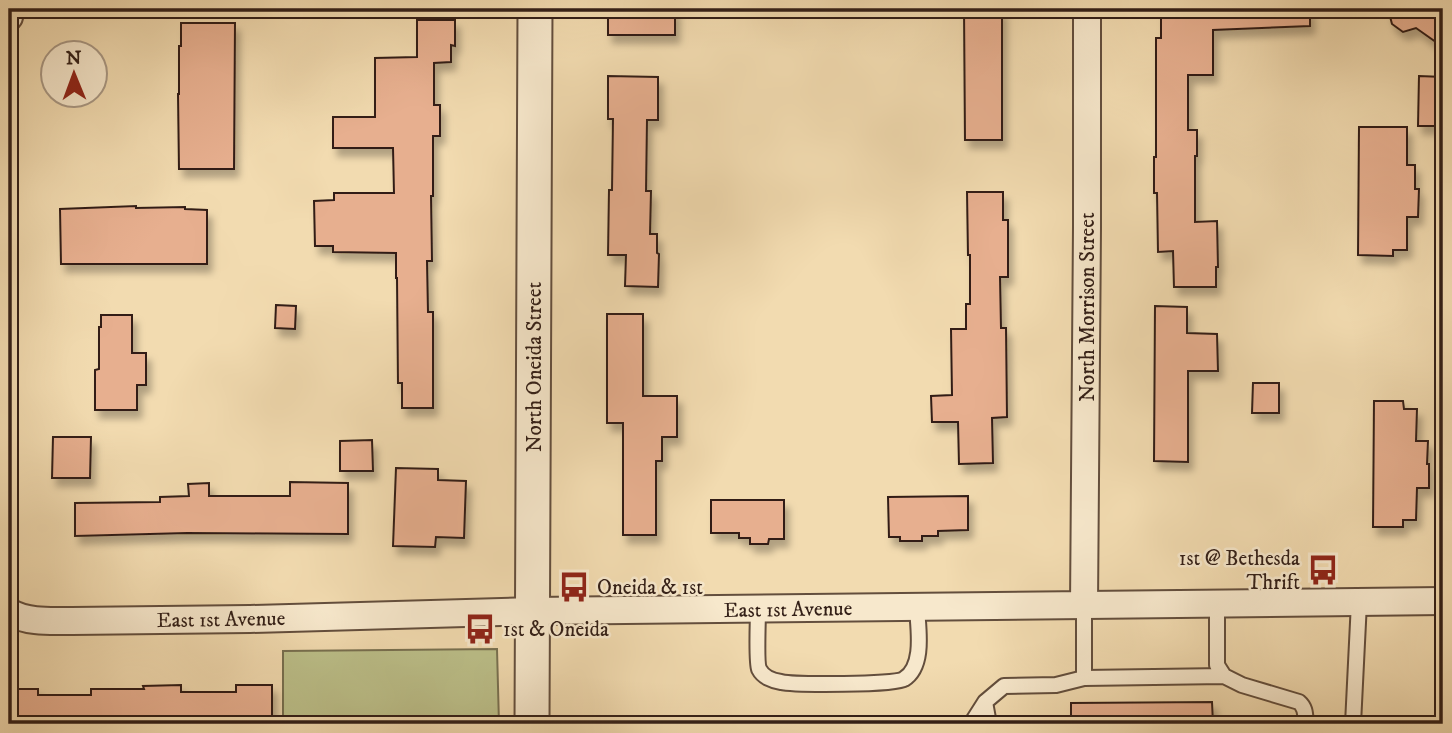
<svg xmlns="http://www.w3.org/2000/svg" width="1452" height="733" font-family="'IM FELL DW Pica',serif">
	<style>
		.green { fill: #bcc08a; stroke: #787050; stroke-width: 2 }
		.building { fill: #e7af8f; stroke: #331f17; stroke-width: 2; filter: url(#shadow) }
		.lines { fill: none; stroke-linecap: round; stroke-linejoin: round }
		.service-casing { stroke: #634e3d; stroke-width: 18 }
		.minor-casing { stroke: #634e3d; stroke-width: 30 }
		.tertiary-casing { stroke: #634e3d; stroke-width: 37 }
		.service { stroke: #f7e8cc; stroke-width: 14 }
		.minor { stroke: #f7e8cc; stroke-width: 26 }
		.tertiary { stroke: #f7e8cc; stroke-width: 33 }
		.labels { text-anchor: middle; stroke-width: 5; stroke-linejoin: round; paint-order: stroke }
		.street-label { font-size: 21px; fill: #331f17; stroke: #f7e8cc }
		.poi-label { font-size: 21px; fill: #331f17; stroke: #f7e8cc; text-anchor: start }
	</style>
	<defs>
		<filter id="shadow"><feDropShadow dx="4.5" dy="8" stdDeviation="3.5" flood-color="#0004"/></filter>
	</defs>
	<rect width="100%" height="100%" fill="#f2dbb0"/>
	<filter id="stains"><feTurbulence type="fractalNoise" baseFrequency=".00286" numOctaves="4"/><feColorMatrix values="0 0 0 0 .2 0 0 0 0 .09 0 0 0 0 .02 0 0 0 .5 -.17"/></filter>
	<radialGradient id="worn" r=".72"><stop offset=".6" stop-color="#630" stop-opacity="0"/><stop offset="1" stop-color="#630" stop-opacity=".3"/></radialGradient>
	<path class="green" d="M497,649L499,724H283V651Z"/>
	<path class="building" d="M608,9H675V35H608Z
		M964,9H1002V140H965Z
		M1161,9H1310V26L1213,30V75H1188V130H1197V156H1195V222L1217,221L1218,267H1216V287H1174L1173,251L1158,252L1157,193H1154V157H1156V38H1161Z
		M1388,9H1443V47L1416,28L1403,32L1392,24Z
		M417,20H455V46L451,45V62L434,63V105H440V136H433V196H431L432,261H427L428,312H433V408H402V383H398L397,278H396V253L333,252V246H315L314,201L334,200V193H394L393,148H333V117H375V58L417,57Z
		M181,23H235L234,169H179L178,94H179V46H181Z
		M608,76L658,77V120H647L646,191H651L650,234H657V253L659,254L658,287L625,286L626,255H608L609,190H612L613,119H608Z
		M1419,76L1443,77V126H1418Z
		M1359,127H1407V165H1415V189H1419L1418,217H1407V250H1393V256L1358,255Z
		M967,192H1003V220H1008V277H1000L1001,328H1006L1007,417L992,418L993,463L959,464L958,422H932L931,396L952,395L951,329H966V304H970V255H968Z
		M136,206V208L185,207V209L207,210V264H61L60,209Z
		M276,305L296,306L295,329L275,328Z
		M1155,306L1187,307V333L1217,334L1218,371H1188V462L1154,461Z
		M607,314H643V396H677V437H662V461H656V535H623V423H607Z
		M101,315H132V353H146V385H137V410H95V370L99,369V327H101Z
		M1253,383H1279V413H1252Z
		M1374,401H1403L1404,409H1417L1416,441H1428L1427,464H1429V488H1417L1416,520H1403V527H1373Z
		M53,437H91L90,478H52Z
		M372,440L373,471H340V441Z
		M396,468L438,469V480L466,481L464,538L436,537L435,547L393,546Z
		M290,482L348,483V534L187,533L75,536V503L160,502V497L189,496L188,484L209,483V496H290Z
		M968,496V530L938,531V536H922V541H900V537H889L888,497Z
		M711,500H784V539H769L768,544H750V538H739V533H711Z
		M181,685V692H236V685H272V718H265V723L244,724H173V718H129V722L100,723V724H9V689H38V695H91V689H144L143,686Z
		M1212,702L1213,724H1071V703Z"/>
	<g class="lines">
		<g class="service-casing">
			<path id="service" d="M1217,604V665L1224,676L1242,685L1299,702C1306,708 1305,715 1306,724
				M758,610C758,620 756,662 759,669C763,677 773,681 781,682C794,685 895,685 904,679C925,666 918,628 917,608
				M1084,678L1224,676
				M985,702L989,724
				M971,724L985,702L1004,686L1056,685L1084,678V605
				M1353,724L1359,602"/>
		</g>
		<g class="minor-casing">
			<path id="minor" d="M9,17L10,12
				M1084,605L1087,227V9
				M9,612C28,623 51,621 72,621L250,619L533,611L1443,601"/>
		</g>
		<g class="tertiary-casing">
			<path id="tertiary" d="M532,724L535,9"/>
		</g>
		<use href="#service" class="service"/>
		<use href="#minor" class="minor"/>
		<use href="#tertiary" class="tertiary"/>
	</g>
	<defs>
		<g id="bus-bare" transform="scale(2.415)"><path d="M-5-6H5V4H4V6H2V4H-2V6H-4V4H-5ZM-3.5-4V0h7V-4ZM-3.5 1.2v1.5H-2V1.2ZM2 1.2v1.5H3.5V1.2Z" fill="#8f2418" stroke="#f7e8cc" stroke-width="2.5" paint-order="stroke"/></g>
	</defs>
	<g fill-rule="evenodd">
		<use href="#bus-bare" x="1323" y="570"/>
		<use href="#bus-bare" x="574" y="587"/>
		<use href="#bus-bare" x="480" y="629"/>
	</g>
	<g class="labels">
		<g class="street-label">
			<text transform="translate(1087 307) rotate(-90)" y="7">North Morrison Street</text>
			<text transform="translate(534 367) rotate(-90)" y="7">North Oneida Street</text>
			<text transform="translate(788 609) rotate(-1)" y="7">East 1st Avenue</text>
			<text transform="translate(221 619) rotate(-1)" y="7">East 1st Avenue</text>
		</g>
		<g class="poi-label">
			<text x="1300" y="565" text-anchor="end">1st @ Bethesda<tspan x="1300" dy="24">Thrift</tspan></text>
			<text x="597" y="594">Oneida &amp; 1st</text>
			<text x="503" y="636">1st &amp; Oneida</text>
		</g>
	</g>
	<rect width="1452" height="733" fill="none" stroke="#f2dbb0" stroke-width="35"/>
	<rect x="10" y="10" width="1431" height="712" fill="none" stroke="#331f17" stroke-width="3.5"/>
	<rect x="18" y="18" width="1417" height="698" fill="none" stroke="#331f17" stroke-width="2"/>
	<g transform="translate(74 74) rotate(359)"><circle r="33" fill="#f7e8cc" stroke="#a99884" stroke-width="2"/>
	<path d="M0-5L12 26L0 18L-12 26Z" fill="#8f2418"/>
	<text y="-10" font-size="19" font-weight="bold" text-anchor="middle" fill="#331f17">N</text>
	</g>
	<rect width="100%" height="100%" filter="url(#stains)"/>
	<rect width="100%" height="100%" fill="url(#worn)"/>
</svg>
